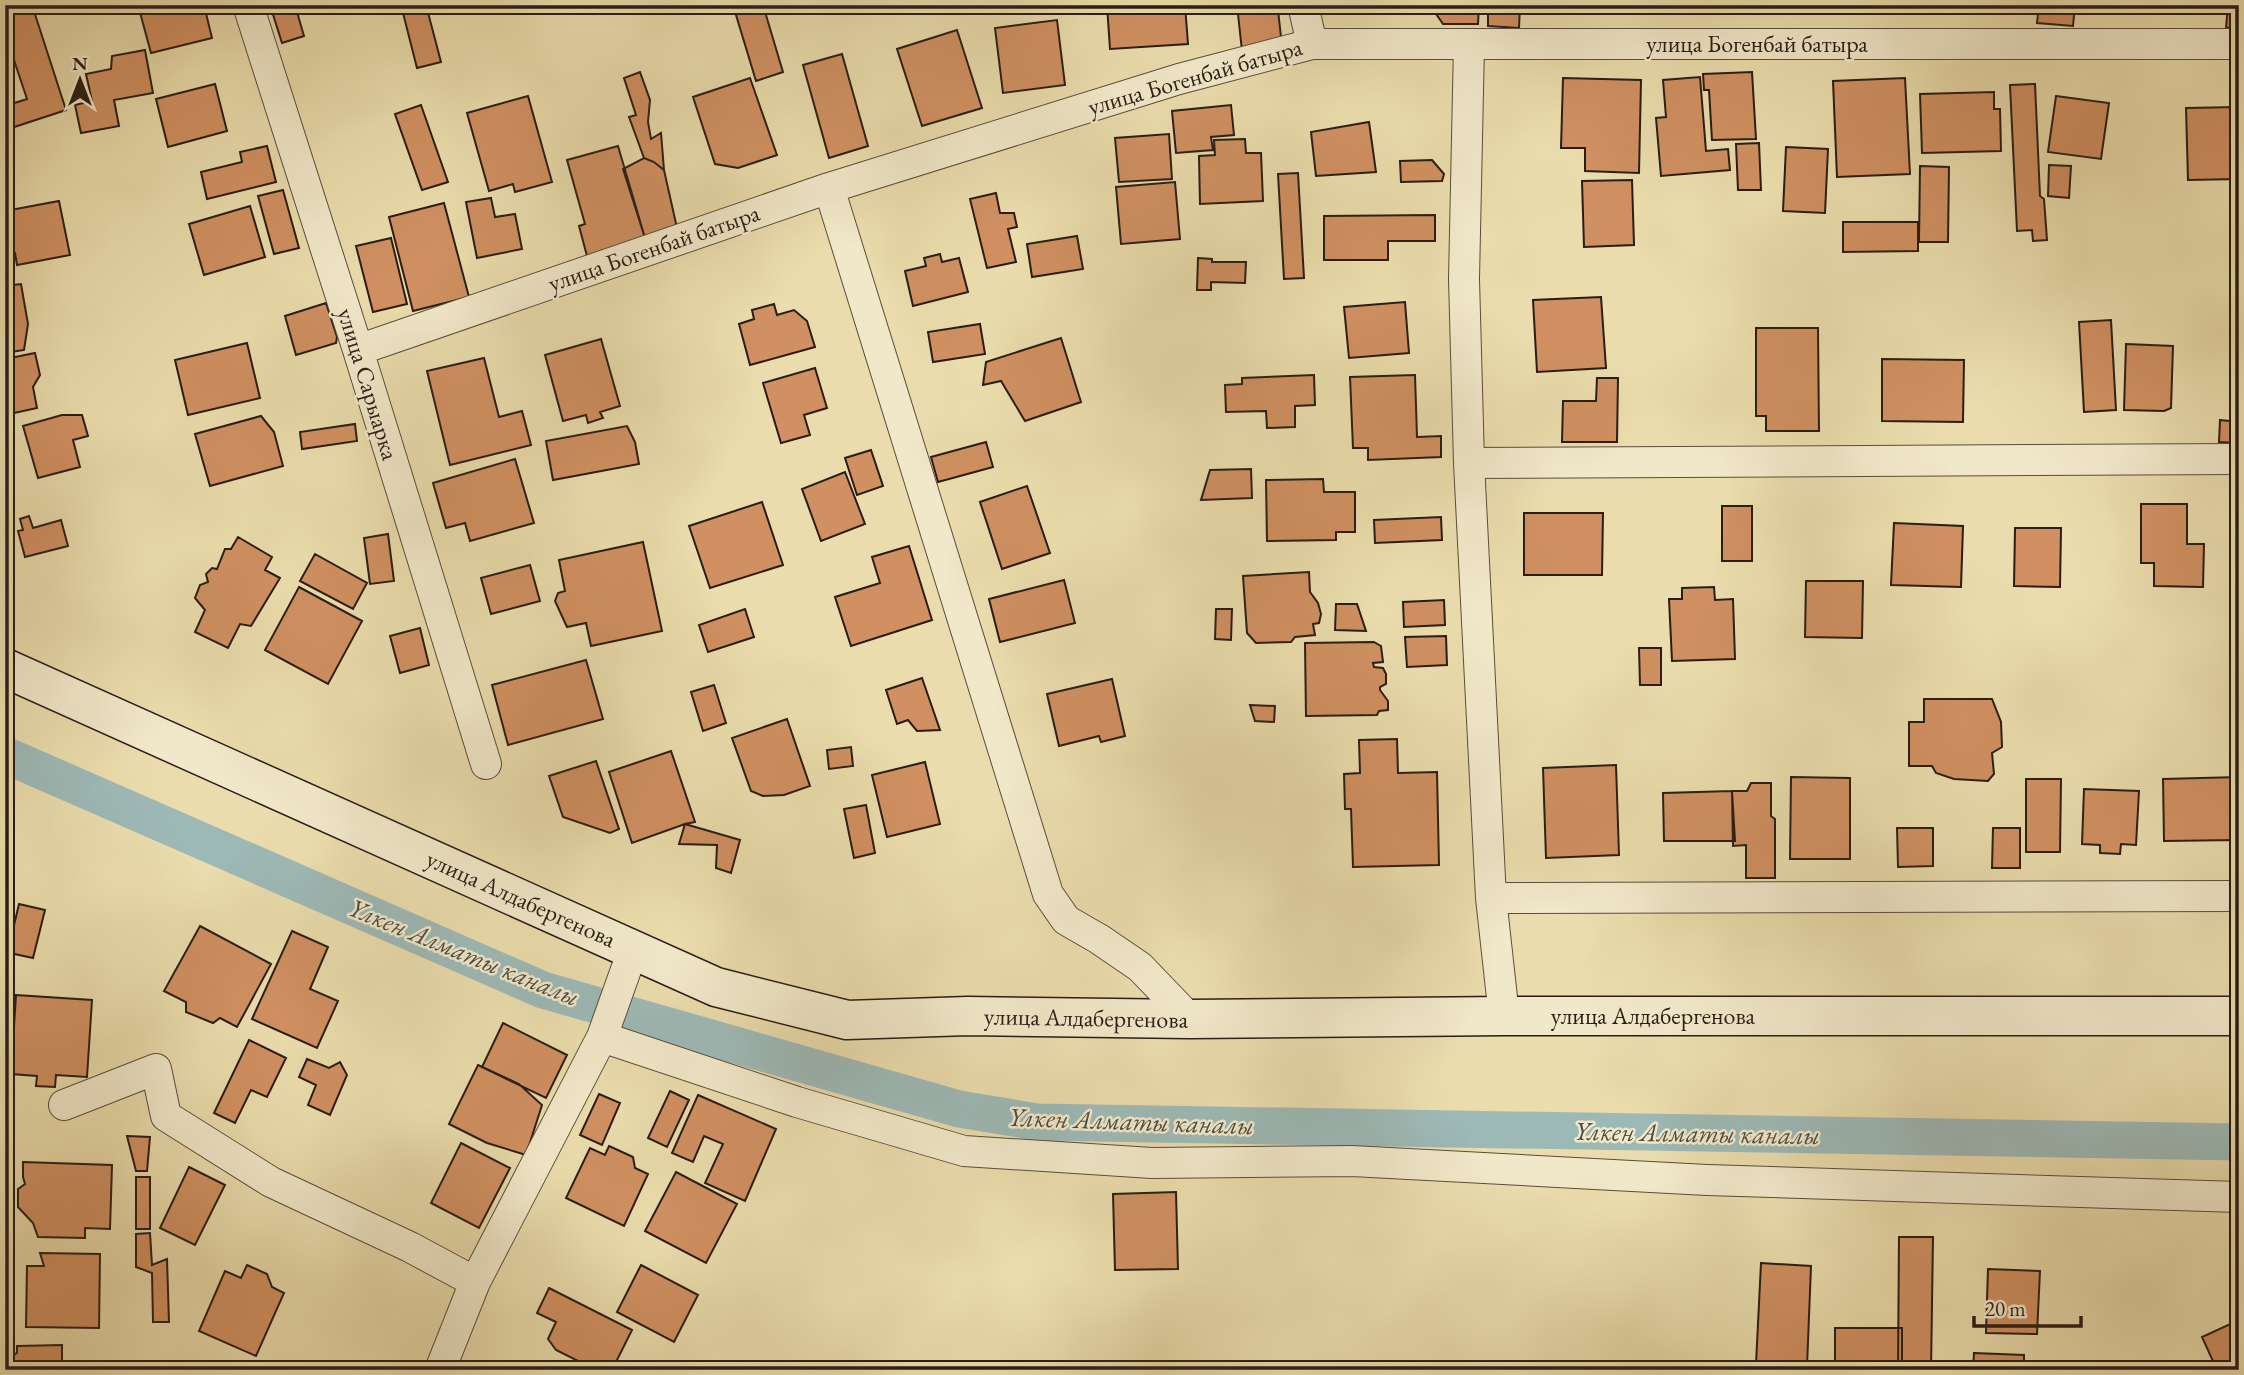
<svg xmlns="http://www.w3.org/2000/svg" width="2244" height="1375" font-family="'EB Garamond',serif">
	<style>
		.lines { fill: none; stroke-linecap: round; stroke-linejoin: round }
		.canal { stroke: #9db9b6; stroke-width: 37 }
		.building { fill: #d09061; stroke: #291d16; stroke-width: 2 }
		.minor-casing { stroke: #594d3c; stroke-width: 32 }
		.secondary-casing { stroke: #291d16; stroke-width: 41 }
		.minor { stroke: #f1e8c9; stroke-width: 30 }
		.secondary { stroke: #f1e8c9; stroke-width: 38 }
		.labels { text-anchor: middle; stroke-width: 5; stroke-linejoin: round; paint-order: stroke }
		.street-label { font-size: 24px; fill: #291d16; stroke: #f1e8c9 }
		.water-label { font-size: 26px; font-style: italic; fill: #4c4c46; stroke: #f1e8c9 }
	</style>
	<rect width="100%" height="100%" fill="#eadcac"/>
	<filter id="stains"><feTurbulence type="fractalNoise" baseFrequency=".00286" numOctaves="4"/><feColorMatrix values="0 0 0 0 .2 0 0 0 0 .09 0 0 0 0 .02 0 0 0 .5 -.17"/></filter>
	<radialGradient id="worn" r=".72"><stop offset=".6" stop-color="#630" stop-opacity="0"/><stop offset="1" stop-color="#630" stop-opacity=".3"/></radialGradient>
	<g class="lines">
		<path class="canal" d="M5,755L543,990L959,1109L1037,1122L2239,1142"/>
	</g>
	<path class="building" d="M5,5H32L66,110L5,130V106L27,99L5,33Z
		M138,5H204L212,38L151,53Z
		M270,5H295L304,36L282,43Z
		M401,5H426L441,62L417,68Z
		M591,5H617L618,7L593,14Z
		M733,5H763L783,72L756,81Z
		M1063,5H1085L1086,13L1063,14Z
		M1107,5H1185L1188,44L1110,49Z
		M1434,5H1479L1478,24H1443L1434,11Z
		M1488,5H1520L1519,28L1488,26Z
		M2039,5H2075L2073,26L2037,23Z
		M2228,5H2239V27L2226,28Z
		M1278,10L1282,46L1242,51L1238,14Z
		M1057,20L1065,85L1003,93L995,28Z
		M957,30L982,108L922,126L897,49Z
		M145,50L153,93L114,100L119,126L81,133L75,105L92,101L86,74L111,69L112,56Z
		M842,54L868,146L829,158L803,65Z
		M640,72L650,100L648,122L651,139L661,133L664,170L654,162L644,158L629,117L636,115L624,78Z
		M1752,72L1756,139L1712,140L1709,90H1704L1703,74Z
		M1700,77L1706,151L1728,149L1730,170L1661,176L1656,118L1666,117L1663,80Z
		M750,78L777,155L738,168L715,164L693,97Z
		M1563,78L1641,80L1639,173L1585,171V148H1561Z
		M1905,78L1910,174L1837,177L1833,81Z
		M215,84L227,131L168,147L156,99Z
		M2035,84L2040,196L2044,199L2047,240L2033,241L2032,230L2017,231L2010,85Z
		M1994,92V109H2000L2001,151L1922,153L1920,94Z
		M528,96L552,182L515,192L513,184L489,191L467,113Z
		M2056,96L2109,103L2101,159L2048,152Z
		M421,105L448,182L422,190L395,114Z
		M1231,105L1234,135L1211,137L1213,150L1176,153L1172,111Z
		M2239,107V179L2188,180L2186,108Z
		M1369,122L1376,172L1316,176L1311,132Z
		M1169,134L1172,179L1119,182L1115,138Z
		M1245,139L1246,153H1261L1263,201L1200,204L1199,156L1215,155L1214,140Z
		M1759,143L1761,190H1738L1736,144Z
		M267,146L276,182L207,199L201,172L242,162L240,152Z
		M618,146L645,238L587,256L579,226L585,224L567,160Z
		M1786,147L1828,149L1825,213L1783,211Z
		M644,158L654,162L664,170L677,228L645,238L623,169Z
		M1432,160L1444,174L1442,181L1401,182L1400,161Z
		M2049,165L2071,166L2069,198L2048,196Z
		M1920,166L1949,167L1948,242H1919Z
		M1298,173L1304,278L1284,279L1278,174Z
		M1632,180L1634,245L1584,247L1582,181Z
		M1175,182L1180,239L1121,244L1116,187Z
		M283,190L299,248L274,254L258,196Z
		M996,193L1000,213H1014L1017,227L1008,229L1016,262L987,268L970,199Z
		M491,198L495,217L515,214L522,249L477,258L466,202Z
		M59,201L70,255L17,265L15,253L5,255V230L8,229L5,224V211Z
		M444,203L469,297L413,311L389,217Z
		M250,206L265,257L204,275L189,224Z
		M1435,215V241H1388V260H1324V216Z
		M1843,222H1918V251L1843,252Z
		M1077,236L1083,269L1032,277L1027,244Z
		M391,238L407,304L373,312L356,246Z
		M940,254L942,262L959,258L968,292L913,306L905,271L926,266L924,258Z
		M1198,258L1212,259V262H1246L1245,283L1211,282V290H1197Z
		M21,284L28,324L24,350L5,353V286Z
		M1601,297L1606,368L1537,372L1533,300Z
		M1405,302L1409,353L1349,358L1344,307Z
		M326,303L337,337L336,343L296,355L285,316Z
		M774,304L777,315L794,310L807,321L815,347L750,365L739,324L754,319L752,310Z
		M2111,320L2116,410L2084,412L2079,322Z
		M980,324L985,354L933,362L928,332Z
		M1756,328H1818L1819,431H1766V416H1756Z
		M1061,338L1081,402L1025,421L1001,381L983,385L986,362Z
		M601,339L620,406L600,412L603,418L588,423L586,415L563,421L545,355Z
		M247,343L260,398L188,415L175,360Z
		M2126,344L2173,346L2171,408L2164,411L2124,410Z
		M35,353L40,375L33,387L37,408L5,415V359Z
		M484,358L499,417L522,411L531,445L450,465L427,371Z
		M1882,359L1964,360L1963,422L1882,421Z
		M815,368L827,408L804,415L810,435L781,443L763,383Z
		M1314,375L1315,405L1295,406V427L1267,428L1266,411L1226,412L1225,385L1242,384V378Z
		M1415,375L1417,437L1441,436V457L1368,460V448H1353L1350,377Z
		M1597,378H1618L1617,442H1562L1563,401H1596Z
		M62,415H82L88,436L73,440L80,467L38,478L23,426Z
		M261,416L274,432L283,466L210,486L195,434Z
		M2220,420L2239,422V443L2219,442Z
		M355,424L357,441L302,449L300,432Z
		M627,426L635,442L639,464L553,480L546,441Z
		M986,442L993,467L938,482L931,457Z
		M871,450L883,486L857,495L845,458Z
		M515,459L534,523L470,541L465,523L446,528L433,483Z
		M1251,469L1252,498L1201,500L1210,470Z
		M845,472L865,524L821,541L802,489Z
		M1323,479L1324,492H1355V532H1336V540L1267,541L1266,480Z
		M1027,486L1050,553L1002,569L980,502Z
		M762,502L783,565L710,588L689,526Z
		M2141,504H2187V544H2204L2203,587L2154,586V563H2141Z
		M1722,506H1752V561H1722Z
		M1524,513H1603L1602,575H1524Z
		M29,516L33,528L61,520L68,546L25,557L18,531L23,530L20,519Z
		M1441,517L1442,540L1375,543L1374,520Z
		M1894,523L1963,526L1961,587L1891,585Z
		M2015,528H2061L2060,587L2014,586Z
		M388,534L394,581L370,584L364,538Z
		M238,537L272,557L265,570L280,578L251,626L240,624L228,648L195,632L205,610L195,598L200,585L208,582L206,574L212,568L217,569L225,549H231Z
		M643,542L662,631L591,646L586,623L567,627L555,601L558,593L565,591L559,560Z
		M909,546L932,620L851,646L835,597L880,583L872,557Z
		M315,554L367,583L353,609L300,581Z
		M530,565L540,601L491,614L481,578Z
		M1309,572L1310,592L1318,603L1321,614L1319,623L1313,624L1315,635L1295,637L1291,642L1256,643L1247,633L1243,576Z
		M1064,580L1075,623L1000,642L989,599Z
		M1806,581H1863L1862,638L1805,637Z
		M299,587L362,621L328,684L265,650Z
		M1714,587L1715,600L1733,599L1735,659L1672,661L1669,599H1682V588Z
		M1444,600L1445,625L1404,627L1403,602Z
		M1336,604H1357L1366,631L1335,630Z
		M745,609L754,637L708,652L699,625Z
		M1216,609H1232L1231,640L1215,639Z
		M420,628L429,665L400,673L390,636Z
		M1446,636L1447,665L1407,667L1405,637Z
		M1374,642L1381,646L1383,662L1373,663L1374,667L1383,668L1386,674V684L1380,687V690L1388,701V710L1379,711L1377,715L1306,716L1305,643Z
		M1639,648H1661V685H1640Z
		M586,660L603,719L508,745L492,685Z
		M922,678L940,730L917,731L908,720L897,724L886,690Z
		M1112,679L1125,736L1101,742L1099,736L1059,746L1047,694Z
		M714,685L726,723L703,731L691,692Z
		M1924,699H1992L2001,722L2002,747L1992,753L1994,774L1988,781L1954,779L1936,773L1932,766H1909V722H1924Z
		M1250,705L1275,706L1274,722L1255,721Z
		M787,719L810,786L784,795L763,796L751,791L732,738Z
		M1397,739L1398,773L1437,772L1439,865L1353,867L1351,809H1345L1344,774L1360,773L1359,740Z
		M851,747L853,766L829,769L827,750Z
		M671,751L695,822L685,824L632,843L609,772Z
		M596,761L619,829L610,833L563,817L549,776Z
		M925,762L940,824L887,837L872,775Z
		M1616,765L1619,855L1546,858L1543,768Z
		M1791,777L1850,778V859H1790Z
		M2239,777V859L2237,840L2164,841L2163,779Z
		M2026,779H2061L2060,852H2026Z
		M1751,783H1771V816L1775,819V878H1746V845L1733,846L1732,791H1747Z
		M2084,789L2139,791L2136,845L2121,844L2120,854L2100,853V845L2082,844Z
		M1732,791L1735,841H1664L1663,793Z
		M866,805L875,853L854,858L844,809Z
		M685,824L740,840L731,873L716,868L717,845L679,844Z
		M1897,828H1933V866L1898,867Z
		M1993,828H2020V868H1992Z
		M19,904L45,910L33,958L5,952L7,936L11,938Z
		M200,926L271,964L237,1027L220,1018L213,1023L186,1012V1002L164,991Z
		M292,931L328,947L310,989L338,1001L317,1048L252,1019Z
		M16,995L92,1000L87,1077L56,1075L55,1087L36,1086L37,1076L11,1074Z
		M503,1023L567,1055L546,1098L482,1067Z
		M249,1040L286,1058L267,1097L251,1090L235,1123L214,1113Z
		M307,1059L329,1068L340,1062L347,1075L330,1115L308,1105L316,1085L299,1077Z
		M478,1065L519,1084L542,1105L526,1155L487,1143L449,1124Z
		M670,1091L689,1100L667,1147L648,1138Z
		M599,1094L620,1103L602,1145L580,1135Z
		M698,1095L776,1129L745,1201L705,1183L723,1144L704,1136L693,1162L672,1153Z
		M127,1136L150,1137L147,1171H136Z
		M461,1143L510,1168L479,1228L431,1203Z
		M609,1146L633,1157L635,1168L648,1174L624,1226L566,1198L590,1148L605,1155Z
		M23,1162L112,1165L110,1229L85,1228V1238L38,1237L33,1223L18,1207V1189L25,1184L23,1177Z
		M189,1167L225,1185L195,1245L160,1228Z
		M676,1172L737,1204L706,1263L645,1231Z
		M136,1177H150V1229H136Z
		M1176,1192L1178,1269L1115,1270L1113,1194Z
		M150,1233L152,1265L167,1259L169,1322H153L152,1273L136,1267V1234Z
		M1899,1237H1933L1931,1370H1898Z
		M40,1253L100,1254L99,1328L26,1327L27,1266H44Z
		M1761,1263L1811,1266L1807,1367L1756,1364Z
		M247,1265L267,1274L272,1287L284,1293L256,1356L199,1331L225,1271L241,1278Z
		M641,1265L698,1295L674,1342L617,1312Z
		M1988,1269L2040,1271L2037,1334L1986,1333Z
		M549,1288L632,1330L612,1370H596L556,1350L548,1339L556,1322L537,1313Z
		M2239,1320V1370H2217L2202,1337Z
		M1835,1328H1902V1370H1835Z
		M62,1345V1370H5V1358L17,1353V1346Z
		M1974,1353L2024,1355V1370H1973Z
		M201,1362L220,1370H198Z"/>
	<g class="lines">
		<g class="minor-casing">
			<path id="minor" d="M248,5L358,350L486,764
				M1303,5L1312,44
				M1469,44L1464,279L1469,463L1491,898L1504,1016
				M829,188L1048,894L1066,920L1099,939L1140,967L1190,1019
				M358,350L829,188L1179,79L1312,44H2239
				M1469,463L2239,459
				M1491,898L2239,896
				M602,1037L797,1102L964,1151L1152,1163L1352,1161L1707,1180L2239,1197
				M64,1105L156,1069L166,1116L271,1182L410,1247L475,1282
				M440,1370L475,1282L602,1037L633,950"/>
		</g>
		<g class="secondary-casing">
			<path id="secondary" d="M5,668L716,987L847,1020L968,1016L1190,1019L1504,1016H2239"/>
		</g>
		<use href="#minor" class="minor"/>
		<use href="#secondary" class="secondary"/>
	</g>
	<g class="labels">
		<g class="street-label">
			<text x="1757" y="52">улица Богенбай батыра</text>
			<text transform="translate(1195 77) rotate(-16)" y="8">улица Богенбай батыра</text>
			<text transform="translate(654 248) rotate(-19)" y="8">улица Богенбай батыра</text>
			<text transform="translate(368 384) rotate(73)" y="8">улица Сарыарка</text>
			<text transform="translate(521 899) rotate(24)" y="8">улица Алдабергенова</text>
			<text x="1653" y="1024">улица Алдабергенова</text>
			<text transform="translate(1086 1018) rotate(1)" y="8">улица Алдабергенова</text>
		</g>
		<g class="water-label">
			<text transform="translate(464 952) rotate(22)" y="9">Үлкен Алматы каналы</text>
			<text transform="translate(1131 1121) rotate(2)" y="9">Үлкен Алматы каналы</text>
			<text transform="translate(1697 1133) rotate(1)" y="9">Үлкен Алматы каналы</text>
		</g>
	</g>
	<rect width="2244" height="1375" fill="none" stroke="#eadcac" stroke-width="28"/>
	<rect x="7" y="7" width="2230" height="1361" fill="none" stroke="#291d16" stroke-width="3.5"/>
	<rect x="14" y="14" width="2216" height="1347" fill="none" stroke="#291d16" stroke-width="2"/>
	<g transform="translate(80 80)" stroke="#f1e8c9" stroke-width="5" paint-order="stroke">
	<path d="M0-5L12 26L0 18L-12 26Z" fill="#291d16"/>
	<text y="-10" font-size="19" font-weight="bold" text-anchor="middle" fill="#291d16">N</text>
	</g>
	<path d="M1974 1316v10h107v-10" fill="none" stroke="#291d16" stroke-width="3.5"/>
	<text x="1985" y="1316" font-size="21" fill="#291d16" stroke="#f1e8c9" stroke-width="5" paint-order="stroke">20 m</text>
	<rect width="100%" height="100%" filter="url(#stains)"/>
	<rect width="100%" height="100%" fill="url(#worn)"/>
</svg>
